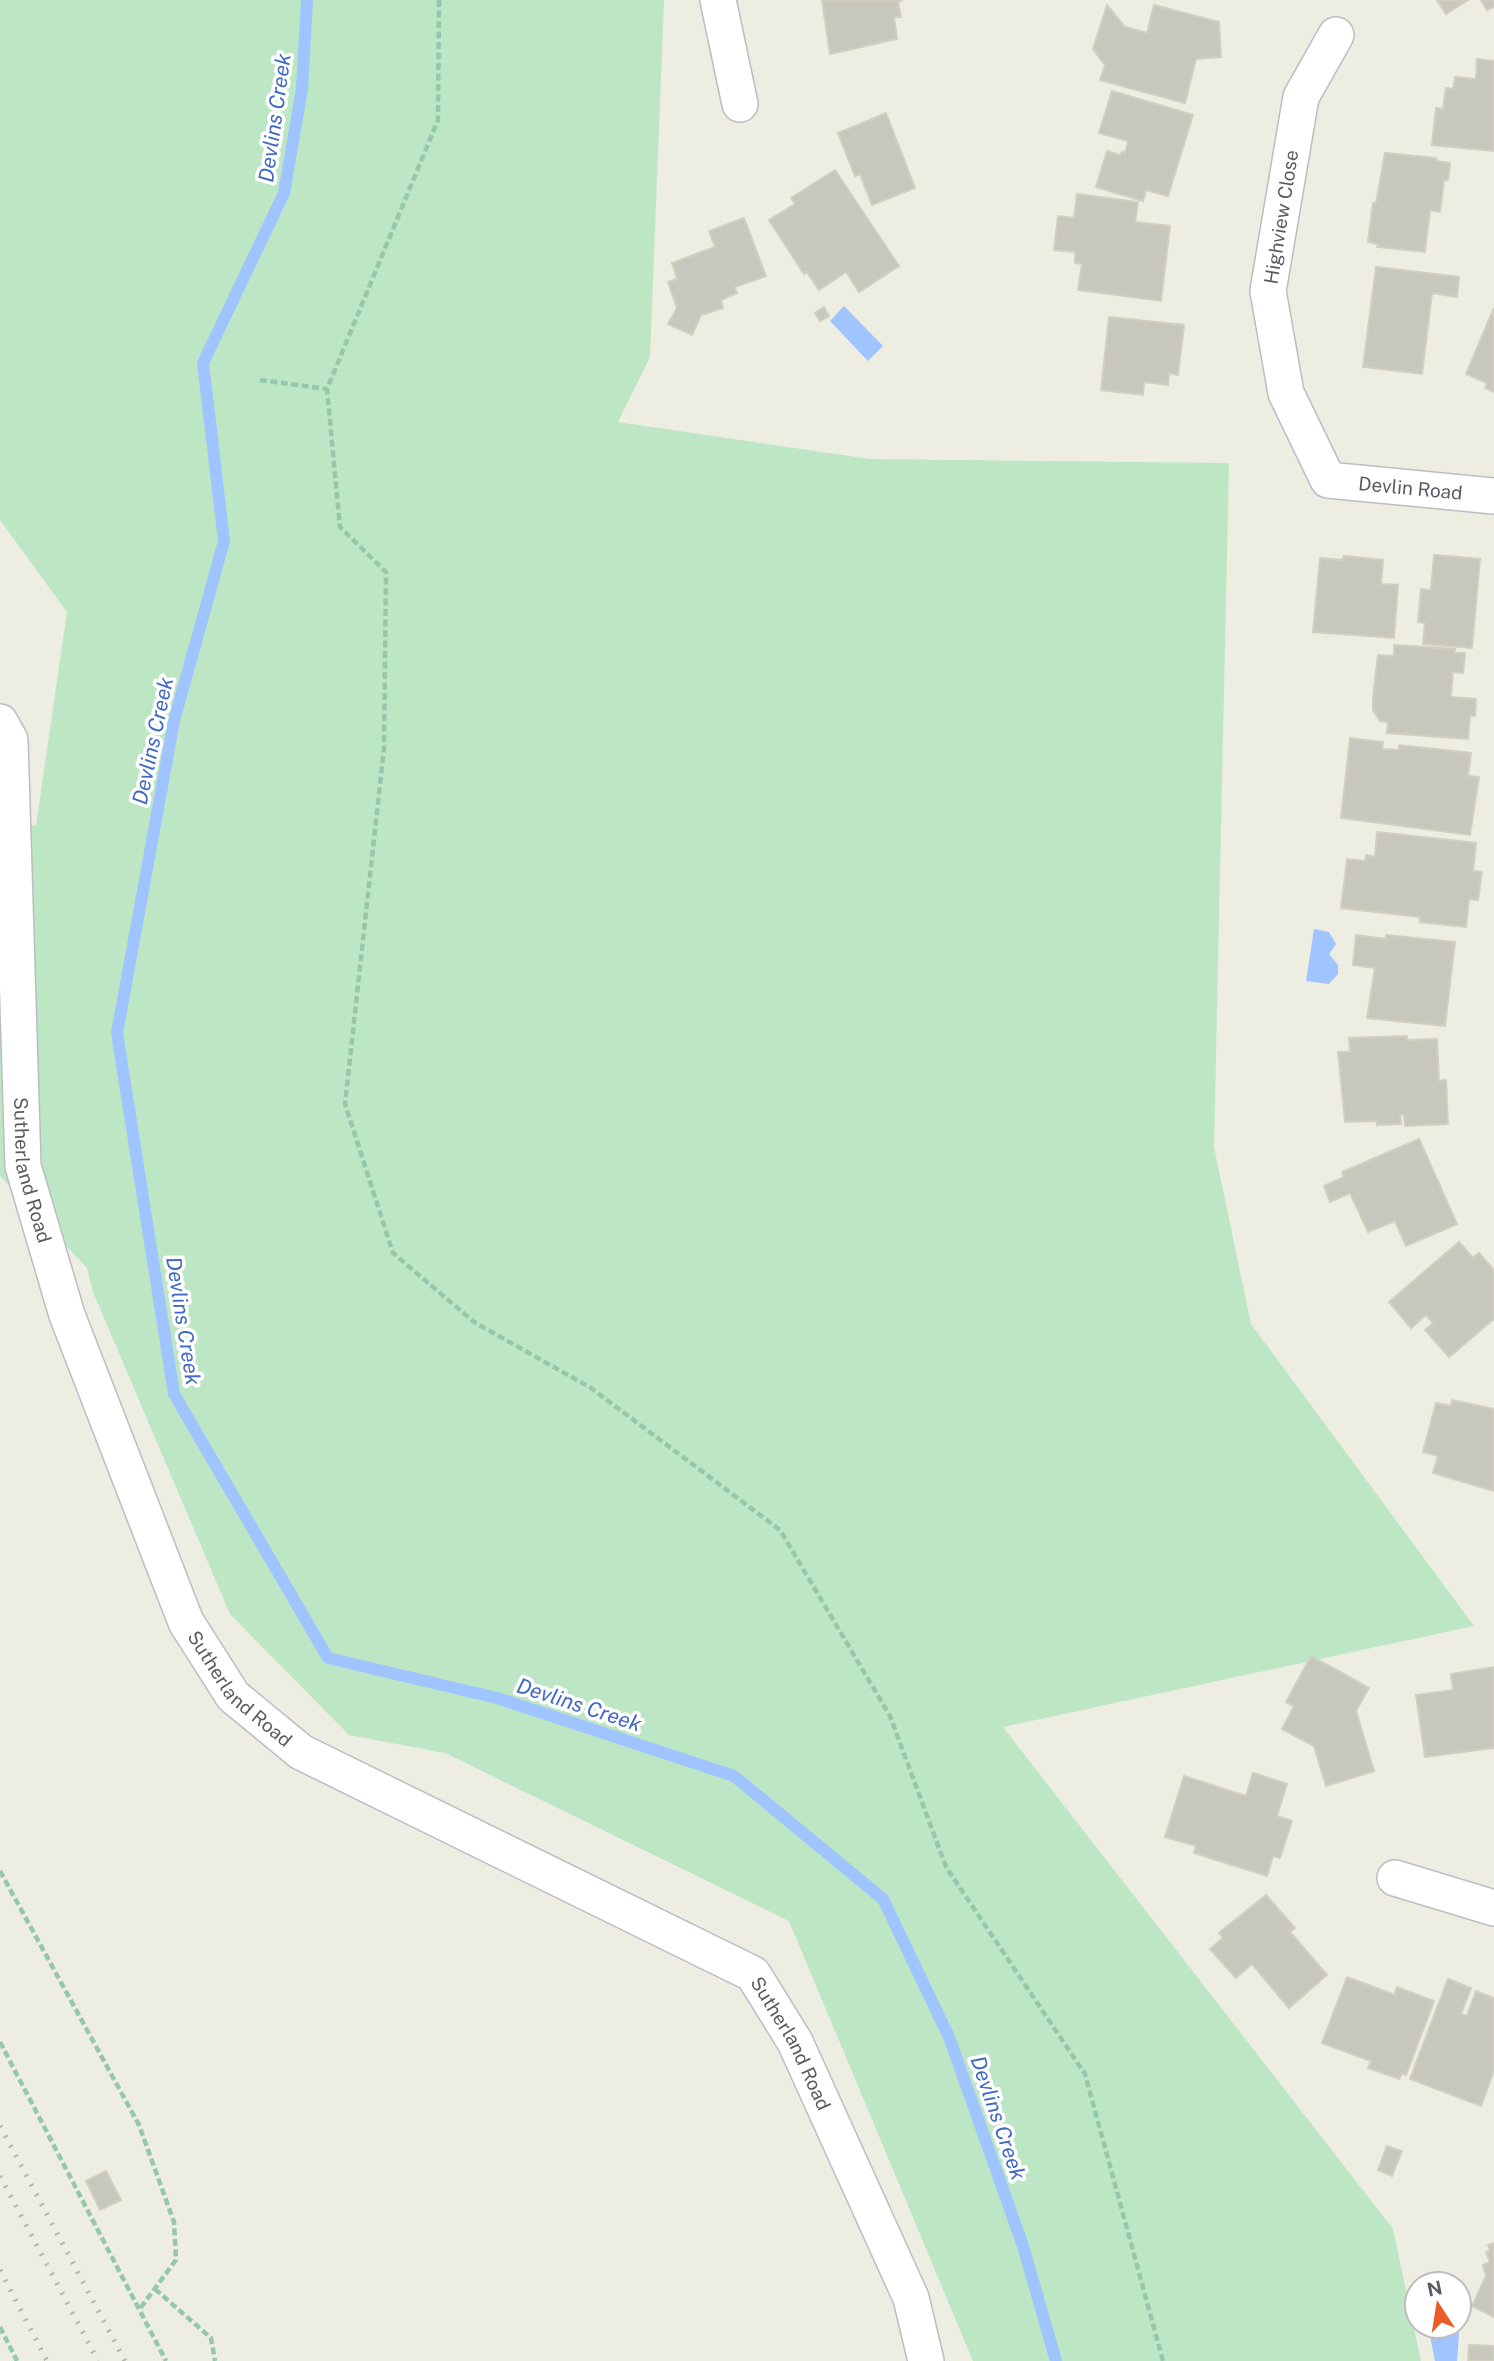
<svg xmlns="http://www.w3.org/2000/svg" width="1494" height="2361" font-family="'Public Sans',sans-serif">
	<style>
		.green { fill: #bde6c4 }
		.water { fill: #9fc4ff }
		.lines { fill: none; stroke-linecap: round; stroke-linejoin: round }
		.stream { stroke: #9fc4ff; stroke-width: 12 }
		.building { fill: #c8c7be; stroke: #d2cfbf; stroke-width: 2 }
		.street-casing { stroke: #bcbdc3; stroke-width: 38 }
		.path { stroke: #95c7ad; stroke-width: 4.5; stroke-dasharray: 7 3.5; stroke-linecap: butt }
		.street { stroke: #fff; stroke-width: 35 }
		.rail { stroke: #b5b5b6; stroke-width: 5; stroke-dasharray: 2 9; stroke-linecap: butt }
		.labels { text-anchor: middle; stroke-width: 7; stroke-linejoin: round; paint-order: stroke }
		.street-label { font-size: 19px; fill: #5a5c63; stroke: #fff }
		.water-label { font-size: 21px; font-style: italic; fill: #4068c5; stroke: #fff }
	</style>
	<rect width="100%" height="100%" fill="#edede1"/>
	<path class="green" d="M0,0H664L650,357L618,422L870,459L1229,463L1214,1147L1251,1324L1474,1626L1003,1727L1393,2229L1421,2361H973L789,1921L445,1753L349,1735L230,1614L93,1292L87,1268L0,1176V819L36,826L67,612L0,520Z"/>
	<path class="water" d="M844,306L883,346L868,361L830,321Z
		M1314,929L1329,932L1336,944L1329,954L1338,965V974L1329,984L1306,981Z
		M1428,2326H1456L1459,2334L1457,2361H1435Z"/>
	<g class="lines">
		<path class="stream" d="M307,0L302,89L284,193L203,363L224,541L174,721L117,1033L174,1394L328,1658L497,1698L734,1776L883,1899L949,2037L1023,2246L1056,2361"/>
	</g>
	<path class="building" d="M822,0H902L898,3L901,17H894L897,39L830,54Z
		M1437,0H1468L1446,14Z
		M1481,0H1494V7L1487,10Z
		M1107,5L1125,27L1147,33L1154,5L1219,22L1221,57L1196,59L1185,103L1100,80L1105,65L1093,49Z
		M1477,59L1494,61V151L1432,145L1436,108L1443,109L1446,88L1453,89L1455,77L1476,79Z
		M1112,91L1193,115L1168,196L1146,190L1143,201L1096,187L1107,151L1120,155L1122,152L1125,153L1128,141L1099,133Z
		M886,113L915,188L872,205L860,174L855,176L838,133Z
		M1385,153L1436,158V161L1450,163L1448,180H1444L1440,212L1430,210L1425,252L1377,247L1378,244L1368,242L1373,203H1376Z
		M835,170L899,266L859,292L846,272L819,290L807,272L804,274L769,220L795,204L791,198Z
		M1077,194L1138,202L1135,222L1170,226L1161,301L1078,290L1082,264L1075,263V252L1054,250L1058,216L1074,218Z
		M744,218L766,276L735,287L737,293L721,300L723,308L701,315L692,335L668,324L677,308L668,282L677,279L672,263L715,247L709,231Z
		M1376,267L1459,277L1457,297L1432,293L1422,374L1363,367Z
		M824,307L829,316L820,321L815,313Z
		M1494,308V392L1485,388L1487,383L1466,374Z
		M1109,317L1184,325L1178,375L1169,373L1168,385L1144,382L1143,395L1101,390Z
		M1434,555L1480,559L1472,648L1423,644L1425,623L1418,622L1421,589L1431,590Z
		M1344,556L1383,560L1381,584L1398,585L1394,638L1313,632L1320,558L1343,560Z
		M1394,645L1455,649L1454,653H1465L1463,673L1453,672L1451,697L1476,699L1475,716L1470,715L1468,739L1387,733L1388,722L1380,721L1373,710V697L1378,655L1394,656Z
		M1350,738L1383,742L1382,749L1399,750V745L1471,753L1468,776L1479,777L1470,835L1341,818Z
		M1377,832L1476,843L1473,871L1482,872L1478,900L1469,899L1466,927L1420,922V917L1341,908L1347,859L1365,861L1366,855L1375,857Z
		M1356,935L1386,939V935L1455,942L1445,1026L1367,1018L1375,968L1353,965Z
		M1407,1036V1040L1437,1039L1439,1081L1446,1080L1448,1124L1405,1126L1404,1115H1400L1401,1124L1377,1125V1121L1345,1122L1338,1052H1350L1349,1038Z
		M1419,1139L1457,1224L1406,1246L1395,1221L1368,1232L1350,1193L1330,1202L1324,1186L1344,1177L1342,1172Z
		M1459,1242L1473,1258L1479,1253L1494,1270V1319L1449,1357L1425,1330L1433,1323L1426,1315L1411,1328L1389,1302Z
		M1452,1400L1494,1409V1491L1433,1473L1438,1456L1423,1452L1436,1403L1451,1406Z
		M1311,1656L1369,1688L1356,1711L1374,1771L1326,1786L1314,1746L1282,1729L1294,1706L1286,1702Z
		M1494,1667V1748L1425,1757L1416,1695L1453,1690L1451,1674Z
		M1253,1773L1287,1784L1277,1816L1292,1821L1280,1858L1273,1856L1267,1876L1194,1853L1196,1846L1165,1837L1184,1776L1246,1796Z
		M1266,1895L1295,1928L1290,1932L1327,1975L1289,2008L1252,1964L1236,1978L1210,1949L1223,1938L1219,1933Z
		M1347,1977L1395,1995L1397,1987L1434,2001L1406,2075L1402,2073L1399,2079L1368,2068L1371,2061L1322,2043Z
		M1448,1979L1471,1988L1461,2014L1467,2016L1476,1991L1494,1998V2071L1481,2106L1410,2079Z
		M1387,2146L1402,2151L1392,2176L1378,2170Z
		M106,2171L121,2200L100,2210L86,2181Z
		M1494,2243V2317L1472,2306L1486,2276L1483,2265L1490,2262L1486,2252L1490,2251L1488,2245Z
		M1469,2345L1494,2346V2361H1468Z"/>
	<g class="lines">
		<g class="street-casing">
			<g id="street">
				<path d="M718,0L740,104"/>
				<path id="s1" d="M1336,35L1301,97L1268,291L1286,393L1328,480L1494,496"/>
				<path id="s2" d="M0,722L10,740L23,1166L67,1315L186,1622L233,1696L301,1752L753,1974L795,2042L911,2298L926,2361"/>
				<path d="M1395,1878L1494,1908"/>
			</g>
		</g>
		<path class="path" d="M439,0L438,120L327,389L340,527L386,572L384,748L345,1104L393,1253L474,1322L591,1388L780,1530L890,1716L946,1867L1085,2074L1163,2361
			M260,380L327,389
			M0,1871L139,2125L174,2222L176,2260L139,2310
			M0,2042L166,2361
			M155,2289L211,2338L215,2361
			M0,2327L17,2361"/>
		<use href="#street" class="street"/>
		<path class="rail" d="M0,2126L125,2361
			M0,2176L98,2361
			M0,2270L47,2361"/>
	</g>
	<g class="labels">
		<g class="street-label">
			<text transform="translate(1281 217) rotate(-81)" y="7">Highview Close</text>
			<text dy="7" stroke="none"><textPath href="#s1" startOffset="551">Devlin Road</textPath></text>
			<text dy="7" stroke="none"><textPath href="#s2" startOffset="452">Sutherland Road</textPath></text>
			<text dy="7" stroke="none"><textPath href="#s2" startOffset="1018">Sutherland Road</textPath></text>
			<text dy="7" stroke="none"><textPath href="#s2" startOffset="1690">Sutherland Road</textPath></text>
		</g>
		<g class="water-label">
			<text transform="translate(275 118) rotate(-82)" y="7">Devlins Creek</text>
			<text transform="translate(153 741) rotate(-78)" y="7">Devlins Creek</text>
			<text transform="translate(183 1321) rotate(81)" y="7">Devlins Creek</text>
			<text transform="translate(579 1705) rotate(18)" y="7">Devlins Creek</text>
			<text transform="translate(998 2118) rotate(71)" y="7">Devlins Creek</text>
		</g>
	</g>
	<g transform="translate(1438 2305) rotate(348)"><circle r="33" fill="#ffffff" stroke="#bdbec1" stroke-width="2"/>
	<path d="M0-5L12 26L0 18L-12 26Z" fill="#ec5b28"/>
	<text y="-10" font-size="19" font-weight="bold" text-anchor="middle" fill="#5a5c63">N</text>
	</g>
</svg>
